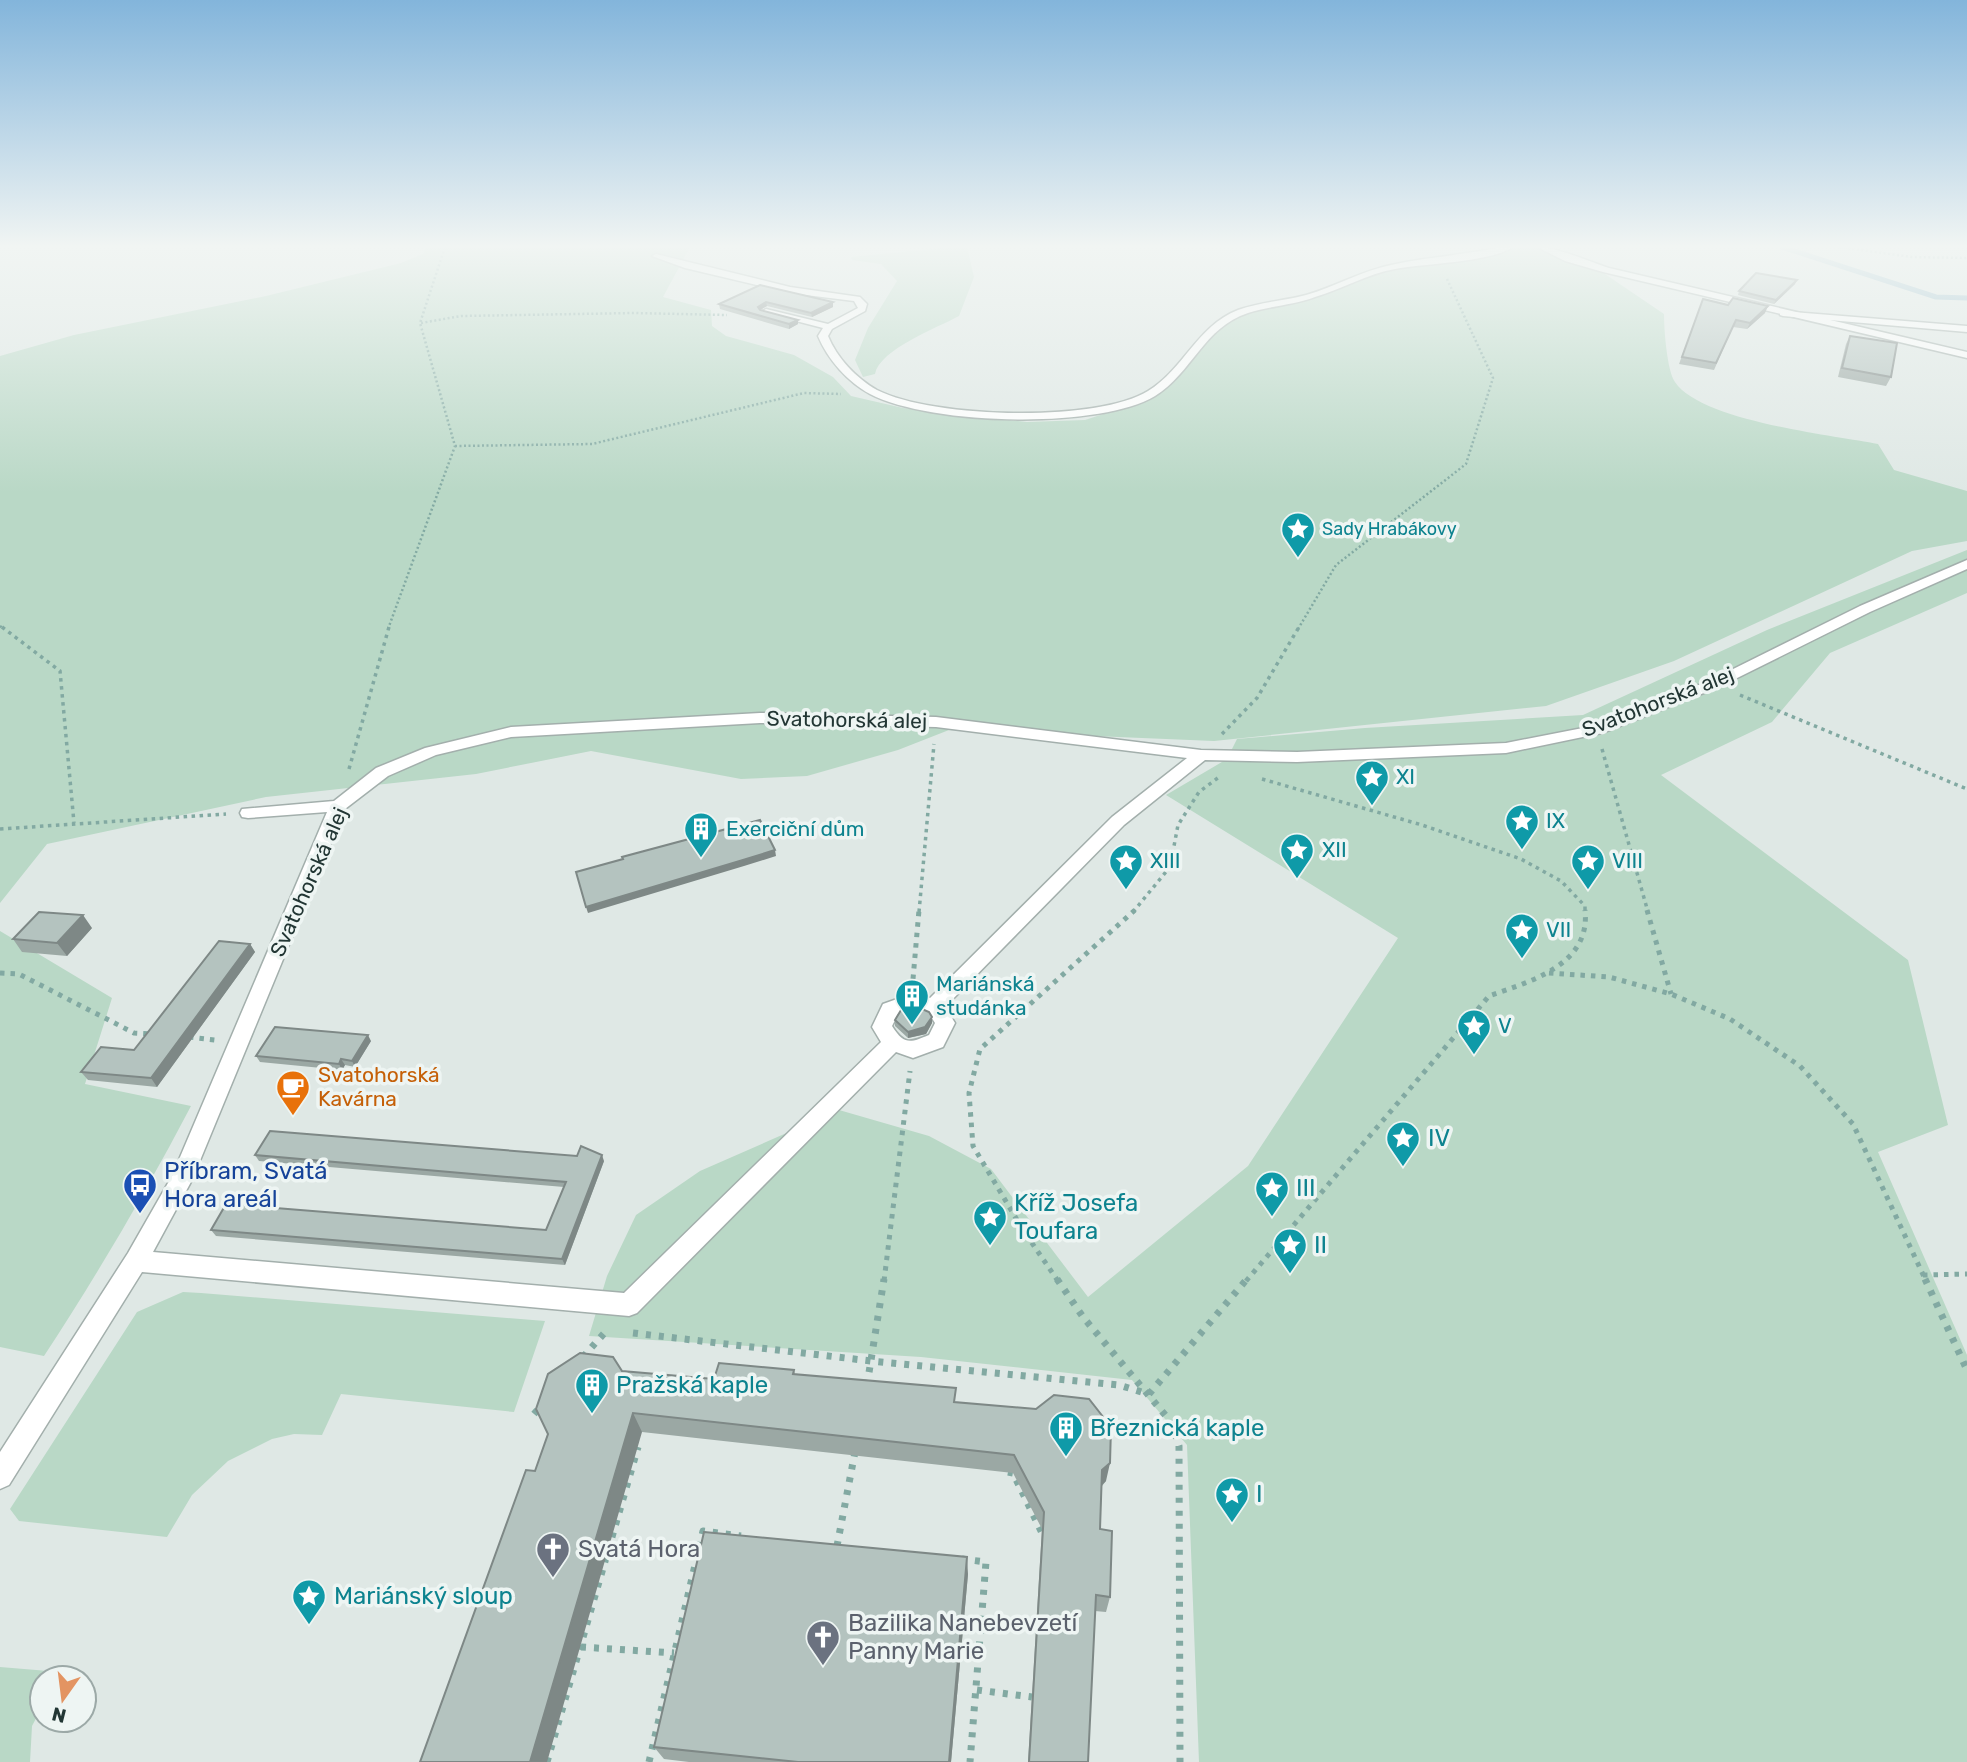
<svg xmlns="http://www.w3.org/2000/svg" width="1967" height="1762" font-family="Rubik,sans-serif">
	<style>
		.green { fill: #b9d8c6 }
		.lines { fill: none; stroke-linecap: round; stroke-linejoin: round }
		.stream { stroke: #8cb6c8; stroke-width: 5 }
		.service-casing { stroke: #a3afac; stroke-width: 3 }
		.tertiary-casing { stroke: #a3afac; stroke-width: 3 }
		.path-far3 { stroke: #82a9a2; stroke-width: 2.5; stroke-dasharray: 2 2.5; stroke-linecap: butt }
		.path-far2 { stroke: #82a9a2; stroke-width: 3.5; stroke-dasharray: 3.5 4.5; stroke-linecap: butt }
		.path-far1 { stroke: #82a9a2; stroke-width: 5; stroke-dasharray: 4.5 6; stroke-linecap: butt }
		.path { stroke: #82a9a2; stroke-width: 7; stroke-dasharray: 5 8; stroke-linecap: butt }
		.service { fill: #fff; fill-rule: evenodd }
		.tertiary { fill: #fff; fill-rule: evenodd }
		.wall { fill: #9ba8a4 }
		.shaded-wall { fill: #7e8886 }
		.building { fill: #b4c3bf; stroke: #7e8886; stroke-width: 2 }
		.labels { text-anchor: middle; stroke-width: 7; stroke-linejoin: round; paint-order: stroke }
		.far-culture-label { font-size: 18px; fill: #0d838f; stroke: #eef5f3; text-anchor: start }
		.street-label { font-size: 21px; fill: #223634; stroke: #eef5f3 }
		.culture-label { font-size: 21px; fill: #0d838f; stroke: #eef5f3; text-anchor: start }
		.food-label { font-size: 21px; fill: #c56008; stroke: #eef5f3; text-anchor: start }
		.near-culture-label { font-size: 24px; fill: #0d838f; stroke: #eef5f3; text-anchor: start }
		.near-transit-label { font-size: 24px; fill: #164399; stroke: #eef5f3; text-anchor: start }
		.near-worship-label { font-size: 24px; fill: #5b616d; stroke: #eef5f3; text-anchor: start }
	</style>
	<rect width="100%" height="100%" fill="#dfe8e5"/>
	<path class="green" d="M426,247H690L663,297L711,310L712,326L726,336L794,355L833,377L851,396L903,408L1027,422L1085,420L1152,398L1210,330L1251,309L1306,299L1393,267L1519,247H1539L1567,260L1602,272L1664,314C1664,329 1667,371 1675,382C1701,421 1831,435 1878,444L1894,470L1967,491V541L1912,551L1674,661L1546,706L1214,741L949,730L898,750L807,776L741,779L591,751L476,774L266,797L47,844L0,903V356L74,335L266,296L401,263L423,254Z
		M953,247H967L974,277L959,316C937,328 880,349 875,374L863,377L855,360L868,328L897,281L881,264L852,260L851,257Z
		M1967,550V593L1830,653L1772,722L1661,775L1908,960L1948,1125L1878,1152L1967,1355V1762H1199L1187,1445L1132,1380L921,1357L589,1336L607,1276L636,1215L700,1171L839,1110L929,1136L991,1169L1088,1297L1248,1166L1398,938L1166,795L1227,759L1237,739L1365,728L1583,715L1767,630Z
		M0,931L112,998L85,1084L191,1106C146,1192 97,1275 44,1356L0,1347Z
		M183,1292L201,1293L545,1321L514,1412L341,1394L322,1435L294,1434L272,1439L228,1461L192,1495L167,1537L19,1521L10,1509L137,1312Z
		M0,1667L60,1672L57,1678H42V1707L32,1726L30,1762H0Z"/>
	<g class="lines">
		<path class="stream" d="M1782,247L1936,297L1967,298"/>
		<g class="service-casing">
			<path id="service" d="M1501,247H1514C1486,263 1428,263 1395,269C1367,274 1342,289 1315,297C1294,305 1270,306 1248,313C1204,327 1192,373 1155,396C1098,430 929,425 870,394C848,382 828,360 818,336L823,328L761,312L766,309L828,324L858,308L854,301L790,293L685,268L652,256L656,254L790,287L860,297L867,304L865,311L832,329L828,336C837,358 856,378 877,390C932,418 1096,423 1148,391C1184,369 1197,326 1238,310C1260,302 1283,301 1306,295C1335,287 1361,271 1391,265C1427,257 1465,255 1501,247Z
				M1780,311L1967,326V332L1783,316L1780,315Z
				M1967,560V569L1870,612L1719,687L1602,733L1506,753L1297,762L1205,760L1124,825L945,1007L955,1023L943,1047L913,1058L896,1052L637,1313L629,1316L142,1272L9,1485L0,1489V1452L128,1253L172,1176L327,812L248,818L242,817L240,813L242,809L334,801L376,768L425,748L511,727L760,713L936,717L1201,750L1297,752L1506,743L1593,726L1709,681L1860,606ZM760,723L936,727L1187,758L1112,817L930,998L911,994L883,1004L872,1027L881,1042L624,1293L153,1252L192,1180L345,809L388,776L436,755L511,737ZM912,1009L928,1012L935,1023L929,1035C910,1043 904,1045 892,1026L898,1014Z"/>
		</g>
		<g class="tertiary-casing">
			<path id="tertiary" d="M1537,247C1553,246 1591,262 1609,268L1967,352V358L1603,272L1565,261Z"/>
		</g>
		<path class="path-far3" d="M1839,247L1912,257L1967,258
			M421,323L461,316L634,313L727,315
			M455,446L592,444L804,393L841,394
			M0,626L4,629
			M388,629L455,446L420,323L445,247
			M1298,629L1336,565L1466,464L1493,378L1447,279"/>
		<path class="path-far2" d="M2,627L60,671L74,823
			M1740,695L1967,789
			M1222,734L1257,698L1299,627
			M1602,749L1648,912
			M349,769L389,627
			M1262,779L1422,825L1521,859L1561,881L1585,906V912
			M0,829L226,814
			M919,912L934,744
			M1133,912L1170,867L1178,825L1199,792L1219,777"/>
		<path class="path-far1" d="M1647,910L1671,994
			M0,973L19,974L134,1033L152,1034
			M1549,973L1609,977L1671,994L1730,1019L1800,1066L1853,1124L1926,1281
			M913,979L919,910
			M189,1037L215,1040
			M1923,1275L1967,1274
			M884,1281L910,1071
			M1058,1281L1023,1230L973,1146L969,1093L980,1049L1135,910
			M1246,1281L1489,996C1531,981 1591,965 1585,910"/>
		<path class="path" d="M1057,1279L1083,1317L1171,1422L1179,1446L1180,1762
			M1925,1279L1967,1370
			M633,1333L871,1361L1119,1385L1148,1394
			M583,1357L607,1330
			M867,1385L884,1279
			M1149,1394L1247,1279
			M534,1414L541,1406
			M1008,1472L1013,1473L1042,1533
			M837,1546L855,1452
			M962,1559L986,1562L970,1762
			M581,1647L674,1653
			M977,1690L1032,1697
			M547,1762L638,1447
			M649,1762L703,1531L741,1536"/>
		<use href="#service" class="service"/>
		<use href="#tertiary" class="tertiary"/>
	</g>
	<path class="wall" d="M1795,284L1774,304L1738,295L1739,291Z
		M760,285L833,307L812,317L767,306L760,310L798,324L789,329L720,309L719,304Z
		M1703,299L1765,313L1747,329L1733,327L1714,370L1679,364Z
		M1850,336L1891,377L1886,386L1838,377L1846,344Z
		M92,928L67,956L22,952L13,939Z
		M250,944L255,952L157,1087L88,1080L81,1072L134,1050Z
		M932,1017V1023L926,1034L908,1038L895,1026V1020Z
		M371,1041L355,1067L345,1065L342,1070L260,1062L256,1056Z
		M255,1155L604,1161L565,1265L216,1236L211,1230H546L564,1187L259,1161Z
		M794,1370L795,1374L957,1402L1106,1481L1102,1486L1100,1529L1110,1597L1106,1612L1095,1611L1088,1762H1028L1042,1529L1013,1473L642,1432L535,1471L622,1371L714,1379Z
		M968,1574L951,1762H689L664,1759L654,1747Z"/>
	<path class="shaded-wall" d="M1797,280L1795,284L1774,304L1776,300Z
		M766,302L767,306L758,311V307Z
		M833,302V307L812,317L811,313Z
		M1768,306L1765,313L1747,329L1750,323Z
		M798,320V324L789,329V324Z
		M775,850L776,856L744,866L588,913L586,907Z
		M83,915L92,928L67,956L57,943Z
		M250,944L255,952L157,1087L151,1078Z
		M932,1017V1023L926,1034L908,1038V1032Z
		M368,1035L371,1041L355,1067L352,1061Z
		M341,1059L345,1065L342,1070L339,1064Z
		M602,1155L604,1161L565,1265L562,1259Z
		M633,1413L642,1432L547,1762H530Z
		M1110,1463L1106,1481L1099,1488L1102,1470Z
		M967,1557L968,1574L951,1762H949Z"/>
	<path class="building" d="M1756,273L1797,280L1776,300L1739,291Z
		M760,285L833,302L811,313L766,302L758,307L760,310L798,320L789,324L719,304Z
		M1733,298L1768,306L1750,323L1736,320L1716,363L1682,357L1703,299L1728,305Z
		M1850,336L1897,343L1891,377L1842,368Z
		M760,820L775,850L743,860L586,907L576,872L623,859L622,857Z
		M39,912L83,915L57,943L13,939Z
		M219,941L250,944L151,1078L81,1072L101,1047L134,1050Z
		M915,1006L929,1012L932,1017L925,1027L908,1032L895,1020L901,1010Z
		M275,1027L368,1035L352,1061L341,1059L339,1064L256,1056Z
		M270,1131L577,1156L581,1146L602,1155L562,1259L211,1230L226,1204L546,1230L566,1182L255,1155Z
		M580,1353L613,1357L622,1371L714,1379L719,1363L794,1370L793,1374L956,1388L954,1402L1036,1409L1054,1395L1089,1399L1111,1427L1110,1463L1102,1470L1100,1529L1112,1531L1110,1597L1096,1595L1088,1762H1029L1044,1512L1014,1455L633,1413L530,1762H420L526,1470L535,1471L548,1434L536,1409L548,1374Z
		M704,1532L967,1557L949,1762H798L654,1747Z"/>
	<linearGradient id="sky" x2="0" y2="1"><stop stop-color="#83b5db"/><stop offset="0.5" stop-color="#f1f5f3"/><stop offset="1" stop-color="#f1f5f3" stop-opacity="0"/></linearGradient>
	<rect width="1967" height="493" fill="url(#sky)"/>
	<defs>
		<g id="sight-pin" transform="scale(1.75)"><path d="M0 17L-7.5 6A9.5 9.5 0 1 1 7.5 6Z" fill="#0f9aa8" stroke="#eef5f3"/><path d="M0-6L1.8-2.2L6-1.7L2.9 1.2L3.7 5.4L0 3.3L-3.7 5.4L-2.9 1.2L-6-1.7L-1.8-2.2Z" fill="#fff"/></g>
		<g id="building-pin" transform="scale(1.75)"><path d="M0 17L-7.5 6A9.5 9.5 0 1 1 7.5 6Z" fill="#0f9aa8" stroke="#eef5f3"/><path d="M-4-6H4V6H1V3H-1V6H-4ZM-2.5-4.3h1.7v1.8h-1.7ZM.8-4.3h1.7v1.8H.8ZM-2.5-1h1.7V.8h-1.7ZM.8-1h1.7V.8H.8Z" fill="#fff"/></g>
		<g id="cafe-pin" transform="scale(1.75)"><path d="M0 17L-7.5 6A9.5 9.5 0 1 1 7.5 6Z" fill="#e8710a" stroke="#eef5f3"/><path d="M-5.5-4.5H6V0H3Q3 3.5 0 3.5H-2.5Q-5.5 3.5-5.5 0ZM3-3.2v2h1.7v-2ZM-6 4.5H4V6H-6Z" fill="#fff"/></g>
		<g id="bus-pin" transform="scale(1.75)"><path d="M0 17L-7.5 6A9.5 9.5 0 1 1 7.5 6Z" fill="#1a4fb4" stroke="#eef5f3"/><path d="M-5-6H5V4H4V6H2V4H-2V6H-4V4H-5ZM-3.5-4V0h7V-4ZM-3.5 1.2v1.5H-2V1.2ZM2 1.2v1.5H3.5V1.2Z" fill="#fff"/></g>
		<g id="church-pin" transform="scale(1.75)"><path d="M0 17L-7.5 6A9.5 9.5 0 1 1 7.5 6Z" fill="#6b7280" stroke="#eef5f3"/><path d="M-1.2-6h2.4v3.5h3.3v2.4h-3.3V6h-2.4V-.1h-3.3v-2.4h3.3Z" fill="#fff"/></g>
	</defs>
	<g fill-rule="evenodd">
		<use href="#sight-pin" x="1298" y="529"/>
		<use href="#sight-pin" x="1372" y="777"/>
		<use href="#sight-pin" x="1522" y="821"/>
		<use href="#building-pin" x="701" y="829"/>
		<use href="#sight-pin" x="1297" y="850"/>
		<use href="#sight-pin" x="1126" y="861"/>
		<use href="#sight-pin" x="1588" y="861"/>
		<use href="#sight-pin" x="1522" y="930"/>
		<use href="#building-pin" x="912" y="996"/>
		<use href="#sight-pin" x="1474" y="1026"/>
		<use href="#cafe-pin" x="293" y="1087"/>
		<use href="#sight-pin" x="1403" y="1138"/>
		<use href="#bus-pin" x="140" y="1185"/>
		<use href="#sight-pin" x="1272" y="1188"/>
		<use href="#sight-pin" x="990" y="1217"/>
		<use href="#sight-pin" x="1290" y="1245"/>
		<use href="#building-pin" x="592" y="1385"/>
		<use href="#building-pin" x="1066" y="1428"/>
		<use href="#sight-pin" x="1232" y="1494"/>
		<use href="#church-pin" x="553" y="1549"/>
		<use href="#sight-pin" x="309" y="1596"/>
		<use href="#church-pin" x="823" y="1637"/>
	</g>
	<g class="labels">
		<g class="far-culture-label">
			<text x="1322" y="535">Sady Hrabákovy</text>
		</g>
		<g class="street-label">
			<text transform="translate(1658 702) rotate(-21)" y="7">Svatohorská alej</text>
			<text transform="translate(847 720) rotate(1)" y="7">Svatohorská alej</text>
			<text transform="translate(309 882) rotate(-66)" y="7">Svatohorská alej</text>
		</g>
		<g class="culture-label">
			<text x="1396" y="784">XI</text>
			<text x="1546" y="828">IX</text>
			<text x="726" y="836">Exerciční dům</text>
			<text x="1322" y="857">XII</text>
			<text x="1150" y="868">XIII</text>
			<text x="1612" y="868">VIII</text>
			<text x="1546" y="937">VII</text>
			<text x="936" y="991">Mariánská<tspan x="936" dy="24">studánka</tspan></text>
			<text x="1498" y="1033">V</text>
		</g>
		<g class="food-label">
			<text x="318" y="1082">Svatohorská<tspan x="318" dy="24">Kavárna</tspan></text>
		</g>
		<g class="near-culture-label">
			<text x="1428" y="1146">IV</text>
			<text x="1296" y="1196">III</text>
			<text x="1014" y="1211">Kříž Josefa<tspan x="1014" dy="28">Toufara</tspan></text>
			<text x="1314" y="1253">II</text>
			<text x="616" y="1393">Pražská kaple</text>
			<text x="1090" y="1436">Březnická kaple</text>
			<text x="1256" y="1502">I</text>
			<text x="334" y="1604">Mariánský sloup</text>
		</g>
		<g class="near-transit-label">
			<text x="164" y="1179">Příbram, Svatá<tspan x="164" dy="28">Hora areál</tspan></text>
		</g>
		<g class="near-worship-label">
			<text x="578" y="1557">Svatá Hora</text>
			<text x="848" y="1631">Bazilika Nanebevzetí<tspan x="848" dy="28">Panny Marie</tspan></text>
		</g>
	</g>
	<g transform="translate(63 1699) rotate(194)"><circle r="33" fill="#eef5f3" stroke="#9ca9a7" stroke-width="2"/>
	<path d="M0-5L12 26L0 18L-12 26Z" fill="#e39462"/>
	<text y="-10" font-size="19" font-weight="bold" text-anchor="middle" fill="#223634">N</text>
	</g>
</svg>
